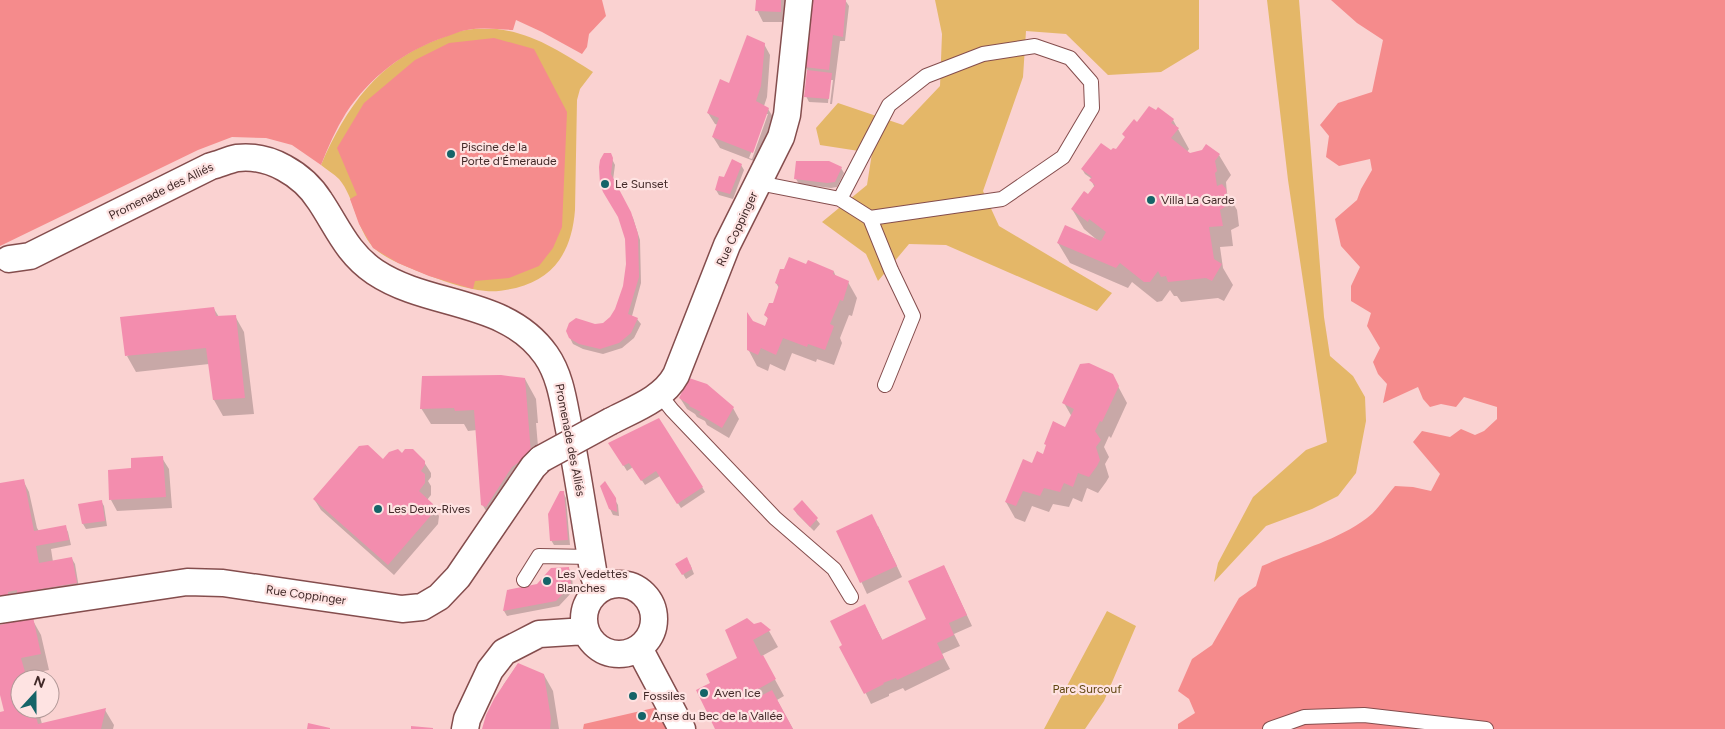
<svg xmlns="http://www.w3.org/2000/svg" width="1725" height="729" font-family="Figtree,sans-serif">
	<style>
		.green { fill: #e4b768 }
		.water { fill: #f58b8c }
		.shadow { fill: #0003; fill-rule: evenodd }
		.building { fill: #f38dae }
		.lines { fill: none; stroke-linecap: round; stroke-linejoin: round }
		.lane-casing { stroke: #844d4d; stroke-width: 16 }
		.street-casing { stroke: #844d4d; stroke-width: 29 }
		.lane { stroke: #fff; stroke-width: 14 }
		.street { stroke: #fff; stroke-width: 26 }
		.street-bridge-casing { stroke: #844d4d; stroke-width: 29; stroke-linecap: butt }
		.street-bridge { stroke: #fff; stroke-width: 26 }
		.poi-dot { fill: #156468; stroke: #fee3e2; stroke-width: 2 }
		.labels { text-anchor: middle; stroke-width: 4.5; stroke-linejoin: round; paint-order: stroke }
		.poi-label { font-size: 12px; fill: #412928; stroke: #fee3e2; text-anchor: start }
		.street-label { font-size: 12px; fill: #412928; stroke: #fee3e2 }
		.park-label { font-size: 12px; fill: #614611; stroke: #fee3e2 }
	</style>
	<rect width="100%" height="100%" fill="#fad2d1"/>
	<path class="green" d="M935,0H1199V49L1161,72L1108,75L1066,34L1026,31L1023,77L983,191L999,226L1112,293L1097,311L946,245L909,244L878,281L866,254L822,222L867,185L872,153L820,145L816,128L838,103L903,125L940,86L942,34Z
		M1267,0H1299L1324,317L1330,356L1353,376L1365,397L1366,421L1356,473L1338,496L1312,509L1266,526L1214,582L1218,563L1253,497L1306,450L1327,442L1288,180Z
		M497,29C533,33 563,53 593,72L580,89L577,100L575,210C572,249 556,278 516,288C506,290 496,292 486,291C464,289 440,280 420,272C407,267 382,257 373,247C356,228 355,198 339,179C334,174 326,169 321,165C346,107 379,60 441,38C449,35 458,31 466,30C476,28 487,29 497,29Z
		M1107,611L1136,626L1104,701L1085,729H1044Z"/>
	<path class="water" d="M0,0H602L606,16L589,34L587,47L582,54L542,32L516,20L513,30C498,29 482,27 467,30C459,31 452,35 445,37C404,51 370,77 346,113C336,129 328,147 321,165L292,145L266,138L232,137L198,150L0,246Z
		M1331,0H1725V729H1178V724L1195,713L1189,699L1178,691L1192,659L1212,645L1239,598L1256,586L1262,566C1297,550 1335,542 1367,518C1378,510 1386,496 1395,486L1413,487L1431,491L1440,474L1413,442L1422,431L1450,437L1461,429L1475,435L1484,431L1497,419V407L1464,397L1456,407L1441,404L1430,407L1423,399L1418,387L1383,403L1387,384L1378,374L1373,362L1380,348L1367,326L1371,313L1351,301V286L1360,267L1341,246L1335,219L1357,200L1361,189L1372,170L1370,159L1339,166L1326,157L1329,136L1320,125L1338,103L1372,92L1383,40L1357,23Z
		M494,38L534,49L567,112L562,227L553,248L539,266L509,278L475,281L473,289L429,276L398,263L373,248L359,224L350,199L357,195L337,148L364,103L415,60L449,43Z
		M658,707L669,729H583L584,724Z"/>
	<path class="shadow" d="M757,0H787L786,22H763L757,10Z
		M812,0H845L849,6L845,41H840L832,104H830L833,80H830L828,103L809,102L806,96L808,71L806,67Z
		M764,44L770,55L767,97L764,106L768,109L775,120L759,163L720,148L713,137L718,125L715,124L708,113ZM766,114H768L752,159L749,158Z
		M1173,120L1189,149L1187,152L1190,154L1203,151L1206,146L1219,155L1231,175L1226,182L1227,193L1237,210L1239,226L1231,230L1233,246L1220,247L1223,268L1233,285L1224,301L1218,298L1181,302L1177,296H1174L1170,290L1162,301L1157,302L1132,282L1128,288L1070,263L1058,243L1096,239L1084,229L1072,209L1088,196L1095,188L1091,180L1092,179L1085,174L1082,169L1110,151H1116L1137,124Z
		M610,155L615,165L613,180L633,218L640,240L641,283L632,316L637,319L641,324L634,338L622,348L603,354L583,349L573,344L570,338L595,325L603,324L611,317L616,310L624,287L628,264L626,239L620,217L604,191Z
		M741,165L744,170L733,199L719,195L716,190Z
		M841,168L844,173L837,187L831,188L799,184L796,179Z
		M807,266L834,272L836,277L848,282L857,298L852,316L849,315L840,338L842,343L834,365L817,359L816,362L792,353L785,371L770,364L768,371L757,366L748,349L752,322L765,327L768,319L766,315L774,304L779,288L776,283Z
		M214,309L219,317L235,316L244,332L254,414L223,416L214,400L209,364L136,372L127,356Z
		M1112,375L1127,403L1111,438L1109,436L1104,447L1109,457L1105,464L1109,477L1106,482L1098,493L1087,488L1082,502L1073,498L1069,507L1053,504L1049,512L1032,506L1025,522L1015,518L1006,502L1033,465L1044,455L1066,428L1072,417L1064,403Z
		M525,379L536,399L538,423H536L540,470L492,521L482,504L477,430L468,431L464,424H431L421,408Z
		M680,398L733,408L739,419L729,438L707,425L705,421L697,417L695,414L687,409Z
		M610,443L702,487L705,492L681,508L660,476L645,485L633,467L627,471Z
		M402,455L424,462L431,473V477L428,481L431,486V495L427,500L432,505L439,516L438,524L394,575L321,510L314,499L383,460Z
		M162,458L169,469L172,508L117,511L111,500L132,470Z
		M23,480L29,492L37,528L39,531L65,526L68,532L71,545L51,549L53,562L72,559L75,564L79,588L0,614V485Z
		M605,483L618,505L619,516L613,515L610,509Z
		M563,492L566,498L570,545H554L551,540Z
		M101,501L104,506L107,526L86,529L83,524L79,505Z
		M802,501L820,524L814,531L797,514L794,509Z
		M878,526L902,577L867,594L838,531Z
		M677,564H690L694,574L686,579Z
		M944,566L972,626L954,634L960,646L942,654L950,669L905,691L903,688L889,694V696L871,704L843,646L864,605L883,641L927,620Z
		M569,569L572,574L573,591L559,606L507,616L504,611L508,591L538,585Z
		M32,619L41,635L49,670L29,674L31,679H20V709H38L42,724L105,710L114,725L113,729H0V714L6,712L0,690V626Z
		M760,623L769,631L778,647L762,656L784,696L777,700L793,729H717L712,683L737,660L754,625Z
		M518,664L544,675L553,691L559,729H483L487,715L504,684Z"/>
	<path class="building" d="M756,0H781V12L755,11Z
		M811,0H846L843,37L833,35L829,70L804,67Z
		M747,35L765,43L761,86L756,101L769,108L753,153L712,137L719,118L707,113L720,79L729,83Z
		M807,70L832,73L829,99L804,97Z
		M1149,106L1156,110L1158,107L1174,119L1171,123L1179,128L1171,138L1190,153L1202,150L1206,144L1220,154L1215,161L1217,171L1215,173L1217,186L1222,184L1226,189L1228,205L1220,210L1223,226L1209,227L1214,259L1222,264L1212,281L1206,278L1168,282L1166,276L1161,277L1158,271L1150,282H1144L1120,263L1116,268L1057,243L1065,225L1101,241L1106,232L1089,219L1088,222L1071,209L1084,191L1088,194L1095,185L1089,180L1092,177L1081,169L1101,143L1111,150L1113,148L1116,149L1125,137L1122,134L1134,119L1137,122Z
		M604,153H611L613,158L611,174L631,212L638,234L639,277L628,314L638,318L631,333L619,343L600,349L579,344L569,338L566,331L569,323L576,318L595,324L603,323L610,317L615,309L623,286L626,264L625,239L618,217L603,192L600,184L599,167L600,160Z
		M732,159L742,164L730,194L715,190L719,176L724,177Z
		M796,161H829L842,167L835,182L827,183L794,179Z
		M789,257L806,264L808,260L834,271L833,274L849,281L843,301L840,300L830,324L834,326L825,350L808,344L807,347L783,338L776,355L761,348L758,355L747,350V312L753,321L765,326L768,318L764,315L769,303H773L779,285L775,283L780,269H784Z
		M214,307L216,316L236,315L245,398L213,400L206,348L125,356L120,317Z
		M1089,363L1113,374L1119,386L1102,422L1100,421L1095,431L1101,440L1096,447L1100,460L1097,466L1089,477L1078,473L1073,487L1064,483L1060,492L1044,488L1040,496L1023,491L1016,506L1005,502L1023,459L1032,463L1037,451L1043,454L1046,445L1044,444L1053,421L1065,427L1074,409L1062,403L1080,364Z
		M501,375L525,378L531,454L512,467L486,507L481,505L474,410L455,411L454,408L420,409L422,376Z
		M689,378L707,384L734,407L722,428L699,414L701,412L689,406L690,405L679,398Z
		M659,418L703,487L677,504L656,471L641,481L629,463L623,466L608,443Z
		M368,445L383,459L389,452L398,449L402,453L405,449H413L425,461V465L421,471L425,474V483L419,491L433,504V513L388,565L313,499L359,446Z
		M163,456L166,497L109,500L108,470L131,468V458Z
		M24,479L34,531L66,525L69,540L36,546L39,563L72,557L77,583L17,593V590L8,592V595L0,597V483Z
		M605,481L616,498L617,512L609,509L600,486Z
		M560,491H564L568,540L550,541L548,514Z
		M102,500L105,521L82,524L78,504Z
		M802,500L818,518L810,527L793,509Z
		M872,514L897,566L860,583L836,531Z
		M687,557L692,569L682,575L675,564Z
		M944,565L967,615L949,623L954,635L937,643L944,658L897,680L896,678L883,683L884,684L864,694L839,647L842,645L830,621L865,604L882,640L926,619L908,581Z
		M569,567L571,585L556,601L503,611L507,590L537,584L551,568Z
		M33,617L41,654L21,658L27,679H20V709H34L38,724L106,708L101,729H0V712L4,711L0,695V625Z
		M747,618L754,624L761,622L771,630L753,640L761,656L763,655L776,679L753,692L757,698L772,690L793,729H715L696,690L710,683L706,674L737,658L725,630Z
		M518,663L544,674L551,719L550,729H482L486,715L494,699Z
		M308,723L330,728V729H307Z
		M411,726L433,728V729H411Z"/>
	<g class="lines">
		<g class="lane-casing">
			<path id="lane" d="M759,183L840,199L870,218L891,270L913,316L885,385
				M840,199L889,105L926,76L983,54L1035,46L1070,58L1091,82L1092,108L1063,157L1002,199L870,218
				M660,395L672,410L775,518L834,569L851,597
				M524,580L539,556L591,557
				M1270,729L1304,717L1364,715L1486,729"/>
		</g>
		<g class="street-casing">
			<path id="street" d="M9,259L30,256L211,166C219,164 228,160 237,158C269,154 303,174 320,201C338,228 347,253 375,272C429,308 506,298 546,355C562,378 564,407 570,434C579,481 586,529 594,576L599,589
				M611,421C634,409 663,399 676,375L727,245L781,137L787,115L799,0
				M584 619a35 35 0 1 1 70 0a35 35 0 1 1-70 0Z
				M0,610L187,582L223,583L402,609L422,607L439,597L458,577L533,467L541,459
				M639,648L682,729
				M465,729L467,719L490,670L504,652L539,634L586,631"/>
		</g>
		<use href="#lane" class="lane"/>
		<use href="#street" class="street"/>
		<g class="street-bridge-casing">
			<path id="street-bridge" d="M541,459L611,421"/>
		</g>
		<use href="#street-bridge" class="street-bridge"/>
	</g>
	<g class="poi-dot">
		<circle cx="451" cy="154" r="5"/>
		<circle cx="605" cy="184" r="5"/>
		<circle cx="1151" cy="200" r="5"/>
		<circle cx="378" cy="509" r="5"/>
		<circle cx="547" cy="581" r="5"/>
		<circle cx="704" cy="693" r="5"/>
		<circle cx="633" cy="696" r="5"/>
		<circle cx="642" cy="716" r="5"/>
	</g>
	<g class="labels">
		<g class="poi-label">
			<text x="461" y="151">Piscine de la<tspan x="461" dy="14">Porte d'Émeraude</tspan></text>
			<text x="615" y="188">Le Sunset</text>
			<text x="1161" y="204">Villa La Garde</text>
			<text x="388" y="513">Les Deux-Rives</text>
			<text x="557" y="578">Les Vedettes<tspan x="557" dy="14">Blanches</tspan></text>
			<text x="714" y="697">Aven Ice</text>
			<text x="643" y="700">Fossiles</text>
			<text x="652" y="720">Anse du Bec de la Vallée</text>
		</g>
		<g class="street-label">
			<text transform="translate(161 191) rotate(-26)" y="4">Promenade des Alliés</text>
			<text transform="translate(737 229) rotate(-65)" y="4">Rue Coppinger</text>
			<text transform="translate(570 440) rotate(79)" y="4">Promenade des Alliés</text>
			<text transform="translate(306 595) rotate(8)" y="4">Rue Coppinger</text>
		</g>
		<g class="park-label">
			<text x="1087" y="693">Parc Surcouf</text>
		</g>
	</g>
	<g transform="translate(35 694) rotate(21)"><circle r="24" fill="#fee3e2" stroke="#b29998"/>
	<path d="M0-4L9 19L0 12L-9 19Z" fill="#156468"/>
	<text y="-8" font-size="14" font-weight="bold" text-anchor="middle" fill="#412928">N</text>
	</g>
</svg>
